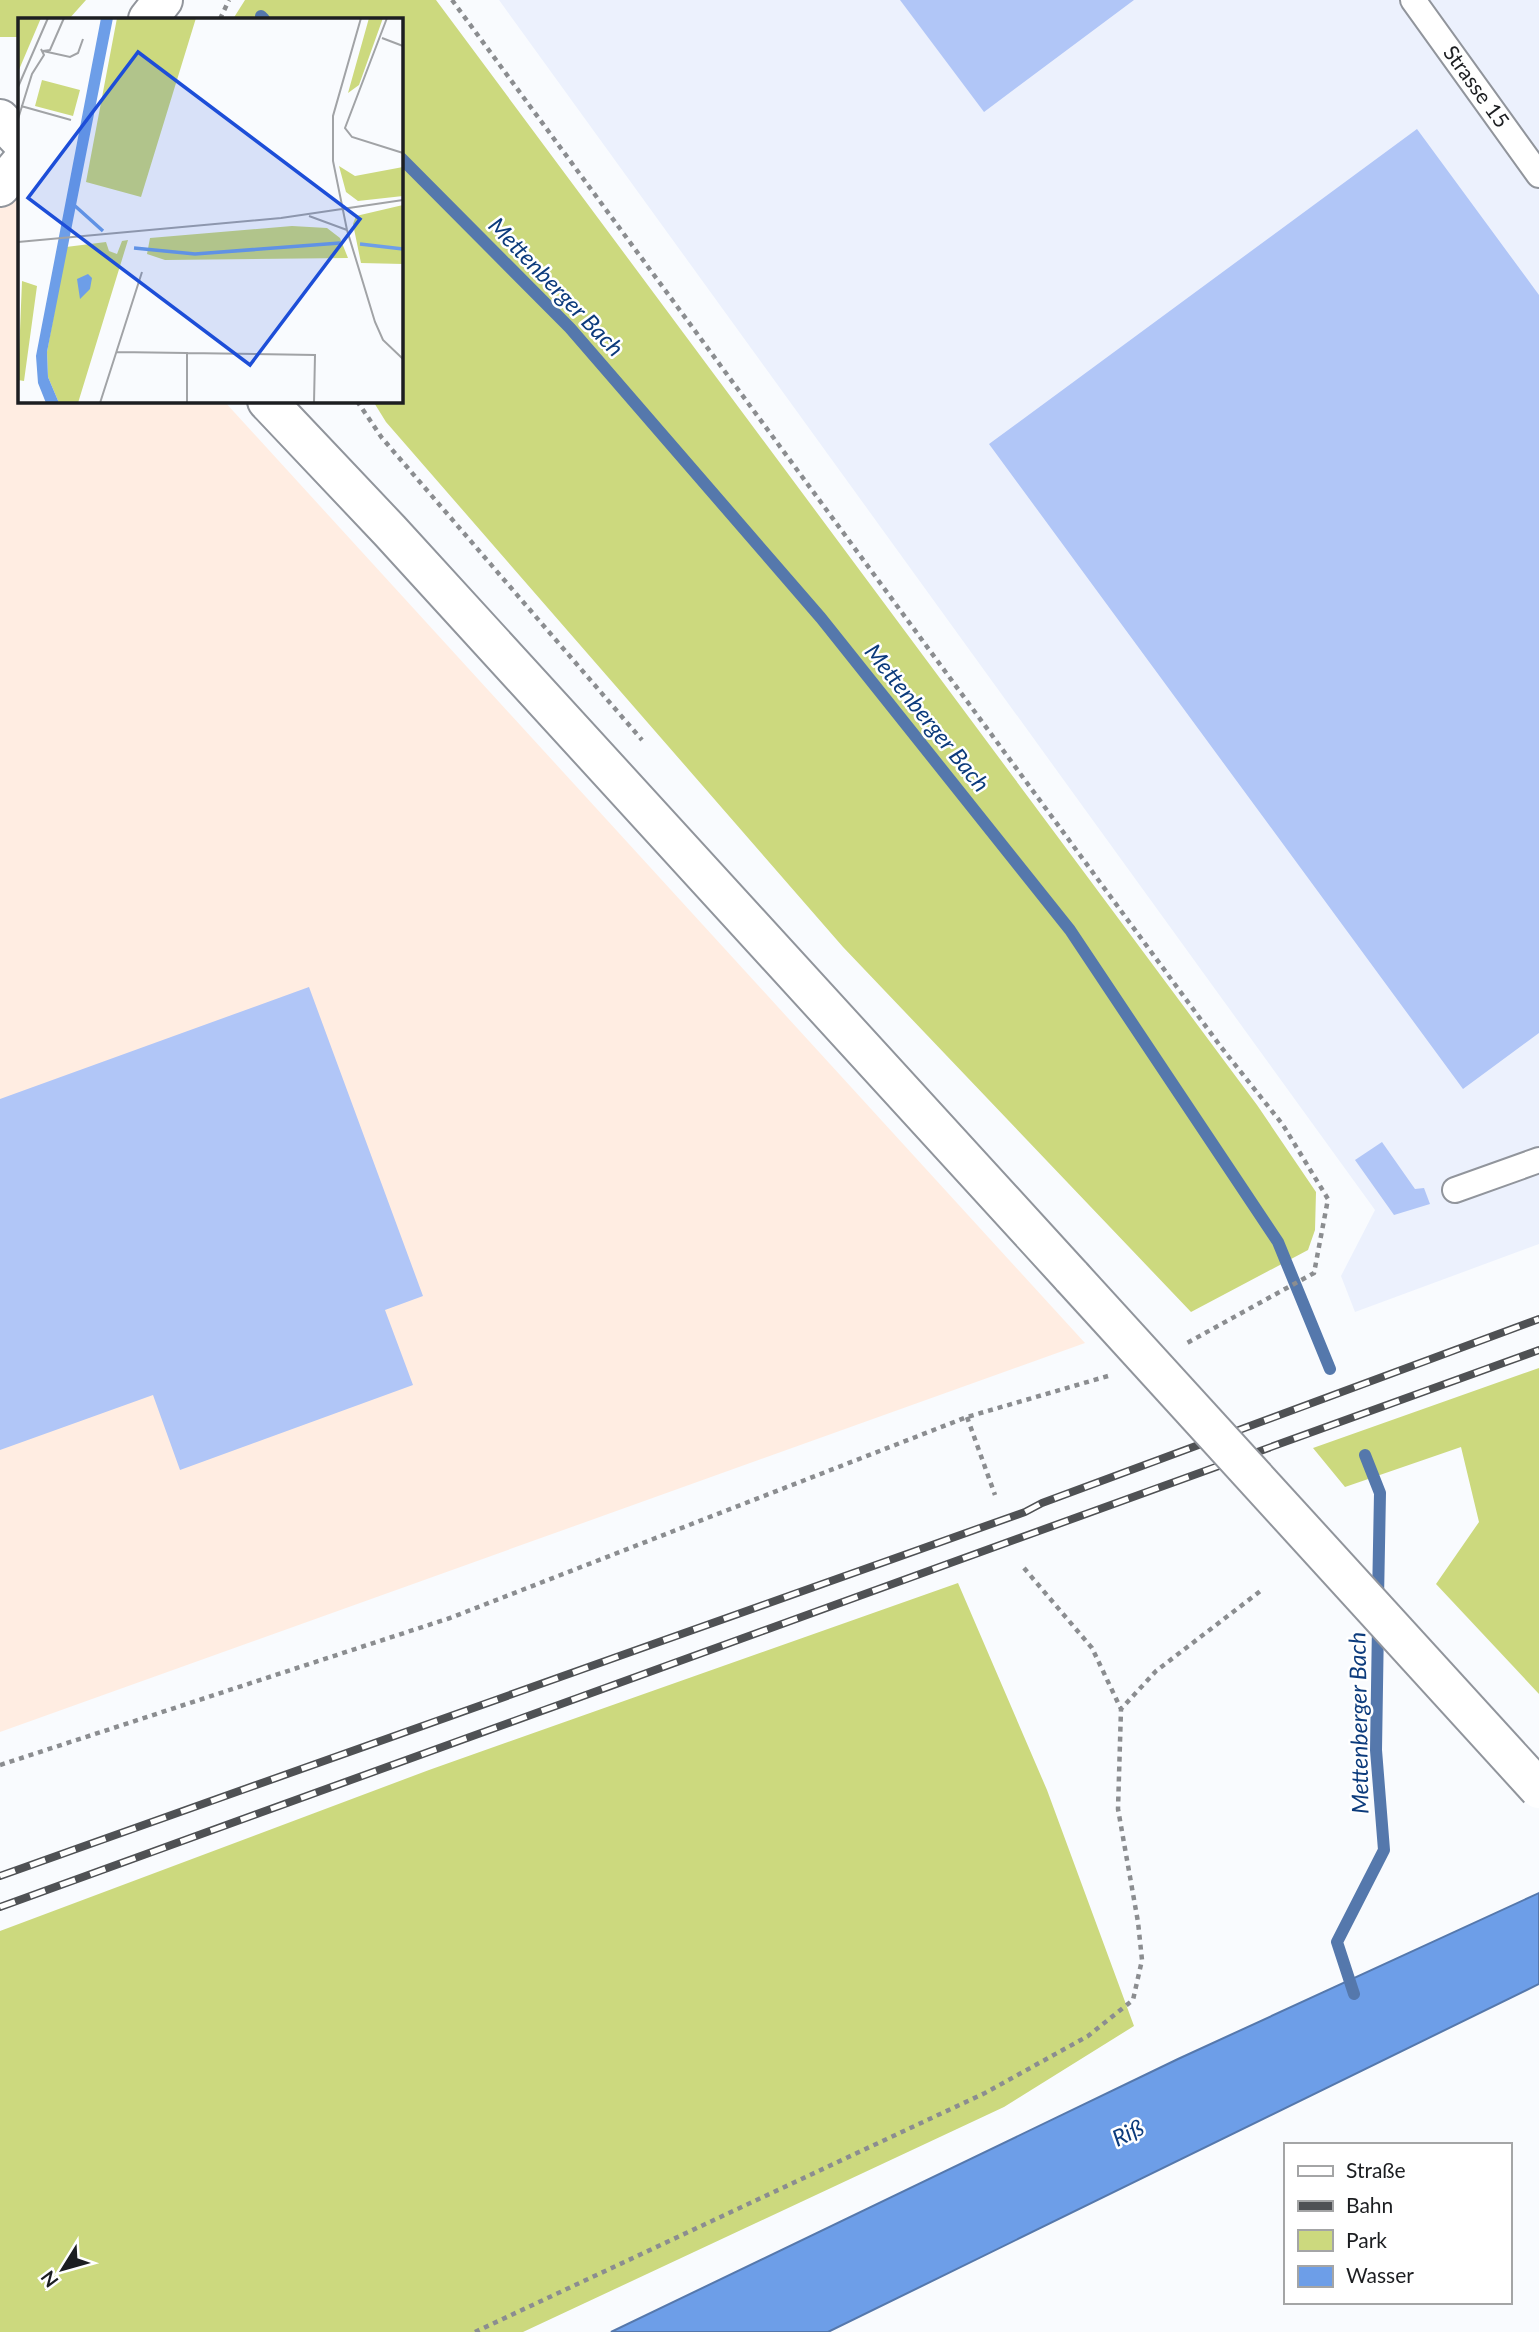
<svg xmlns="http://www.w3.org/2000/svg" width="1539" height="2332" font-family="Lato,sans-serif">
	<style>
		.commercial { fill: #ffede2 }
		.built { fill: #ecf1fd }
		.green { fill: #ccd97e }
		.water { fill: #6d9ee8; stroke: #5578ac; stroke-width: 2 }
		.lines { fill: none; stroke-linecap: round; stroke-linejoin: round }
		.stream { stroke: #5578ac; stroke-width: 12 }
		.building { fill: #b1c6f7 }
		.lane-casing { stroke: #91959c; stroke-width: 28 }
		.street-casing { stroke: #91959c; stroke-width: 42 }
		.secondary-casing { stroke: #91959c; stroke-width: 42 }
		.path { stroke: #8b8d90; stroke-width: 4.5; stroke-dasharray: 5 5; stroke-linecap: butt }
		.lane { stroke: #fff; stroke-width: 24 }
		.street { stroke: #fff; stroke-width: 38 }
		.secondary { stroke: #fff; stroke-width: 38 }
		.rail-casing { stroke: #4f5154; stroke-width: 8 }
		.rail { stroke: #fff; stroke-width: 5; stroke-dasharray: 16; stroke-linecap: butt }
		.secondary-bridge-casing { stroke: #91959c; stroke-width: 42; stroke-linecap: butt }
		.secondary-bridge { stroke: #fff; stroke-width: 38 }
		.labels { text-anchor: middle; stroke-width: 5; stroke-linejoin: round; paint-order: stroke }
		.street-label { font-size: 21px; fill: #1c1e21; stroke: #fff }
		.water-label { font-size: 23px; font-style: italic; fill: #0c3b7c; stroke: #fff }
		.inset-river { fill: none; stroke: #6d9ee8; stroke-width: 3.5 }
		.inset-road { fill: none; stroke: #a1a3a6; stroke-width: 2 }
		.view { fill: #1d4ed8; fill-opacity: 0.15; stroke: #1d4ed8; stroke-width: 3.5 }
		.inset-edge { fill: none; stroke: #1c1e21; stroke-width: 3.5 }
	</style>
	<rect width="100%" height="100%" fill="#f9fbfe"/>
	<path class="commercial" d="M0,159L19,177V401H224L1085,1343L0,1732Z"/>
	<path class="built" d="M499,0H1539V1244L1355,1312L1341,1276L1375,1210Z"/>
	<path class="green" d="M0,0H86L69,19H19V37H0Z
		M245,0H436L1257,1105L1316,1192L1315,1230L1308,1250L1191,1312L843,947L386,422L373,401H401V19H233Z
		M1539,1368V1694L1436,1584L1479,1522L1461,1447L1345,1487L1313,1448Z
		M958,1583L1047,1790L1134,2026L1004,2107L523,2332H0V1931L429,1770Z"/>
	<path class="water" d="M1539,1893V1984L828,2332H611L1178,2059Z"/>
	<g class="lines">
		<path class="stream" d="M261,16L264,19
			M401,158L570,328L821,618L1070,930L1278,1242L1330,1369
			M1365,1455L1380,1493L1378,1599
			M1354,1994L1337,1942L1384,1850L1376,1750L1378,1624"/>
	</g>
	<path class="building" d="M900,0H1134L984,112Z
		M1417,129L1539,295V1033L1463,1089L989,444Z
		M309,987L423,1296L385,1310L413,1385L180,1470L153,1395L0,1450V1099Z
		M1382,1142L1415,1189L1424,1188L1430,1204L1394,1215L1355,1160Z"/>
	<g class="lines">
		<g class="lane-casing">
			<path id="lane" d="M1413,0L1539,175
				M1455,1190L1539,1160"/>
		</g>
		<g class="street-casing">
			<path id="street" d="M148,19L163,0
				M0,187L19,165"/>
		</g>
		<g class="secondary-casing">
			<path id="secondary" d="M0,119L19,139
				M267,401L390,531L1072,1277"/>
		</g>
		<path class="path" d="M452,0L1221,1047L1283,1125L1328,1199L1314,1273L1187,1343
			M220,19L229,0
			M357,401L382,438L642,740
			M967,1417L995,1495
			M1024,1568L1092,1648L1121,1709
			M0,1765L450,1618L967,1417L1108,1376
			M475,2332L985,2093L1088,2036L1133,2000L1142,1960L1138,1922L1118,1809L1121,1709L1156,1671L1263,1589"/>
		<use href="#lane" class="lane"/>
		<use href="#street" class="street"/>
		<use href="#secondary" class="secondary"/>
		<g class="rail-casing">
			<path id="rail" d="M0,1876L1025,1512L1042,1503L1539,1319
				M0,1907L1539,1350"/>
		</g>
		<use href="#rail" class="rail"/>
		<g class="secondary-bridge-casing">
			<path id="secondary-bridge" d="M1072,1277L1539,1789"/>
		</g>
		<use href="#secondary-bridge" class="secondary-bridge"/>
	</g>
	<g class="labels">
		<g class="street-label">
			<text transform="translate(1476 87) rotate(54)" y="7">Strasse 15</text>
		</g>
		<g class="water-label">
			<text transform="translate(556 287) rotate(46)" y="8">Mettenberger Bach</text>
			<text transform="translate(927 718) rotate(51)" y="8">Mettenberger Bach</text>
			<text transform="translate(1359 1723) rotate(-91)" y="8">Mettenberger Bach</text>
			<text transform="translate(1128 2133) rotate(-26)" y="8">Riß</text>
		</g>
	</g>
	<g transform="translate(18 18)">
		<rect width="385" height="385" fill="#f9fbfe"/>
		<path d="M0,0H23L0,54ZM99,0H178L123,179L68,164ZM351,0H365L341,67L330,75ZM24,62L62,72L55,98L17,88ZM321,148L337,158L385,149V178L340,183L328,174ZM385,187V246L343,245L335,206L338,198ZM274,208L309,210L322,220L330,240L147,242L129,236L132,220ZM110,222L60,385H41L30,359L29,334L48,229L88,224L91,233L99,236L104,223ZM4,263L19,268L6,363L0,362Z" fill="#ccd97e"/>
		<path d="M83,0H95L29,334L30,359L41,385H28L20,365L18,338ZM70,256L74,260L72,271L62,281L59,261Z" fill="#6d9ee8"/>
		<path class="inset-river" d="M56,187L85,213M342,226L385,231M116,230L177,236L322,225"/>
		<path class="inset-road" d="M46,0L32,32L25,33L52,39L60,35L65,21M343,0L315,98V143L329,212L357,304L365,322L385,341M369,0L327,110L334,119L385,135M364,20L385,28M0,69L30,0M3,88L53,102M0,101L14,56L26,37L23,31M291,198L329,212M0,215V247M0,224L263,200L385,182M99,334L297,337L296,385M82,385L124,254M169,385V334"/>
		<path class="view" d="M120,34L342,201L232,347L10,180Z"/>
		<rect width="385" height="385" class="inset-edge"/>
	</g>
	<rect x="1284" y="2143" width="228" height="161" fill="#ffffff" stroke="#a4a5a6" stroke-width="2"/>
	<rect x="1298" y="2166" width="35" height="10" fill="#ffffff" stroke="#a4a5a6" stroke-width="2"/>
	<text x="1346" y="2178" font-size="21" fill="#1c1e21">Straße</text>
	<rect x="1298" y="2201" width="35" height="10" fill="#4f5154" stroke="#a4a5a6" stroke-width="2"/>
	<text x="1346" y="2213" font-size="21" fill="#1c1e21">Bahn</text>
	<rect x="1298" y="2230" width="35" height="21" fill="#ccd97e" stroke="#a4a5a6" stroke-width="2"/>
	<text x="1346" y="2248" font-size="21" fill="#1c1e21">Park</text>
	<rect x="1298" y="2266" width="35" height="21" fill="#6d9ee8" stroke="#a4a5a6" stroke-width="2"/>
	<text x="1346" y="2283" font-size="21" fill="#1c1e21">Wasser</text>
	<g transform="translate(63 2269) rotate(233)" stroke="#ffffff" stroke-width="5" paint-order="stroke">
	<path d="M0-5L12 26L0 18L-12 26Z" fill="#1c1e21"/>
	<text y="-10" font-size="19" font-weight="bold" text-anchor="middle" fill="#1c1e21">N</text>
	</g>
</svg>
